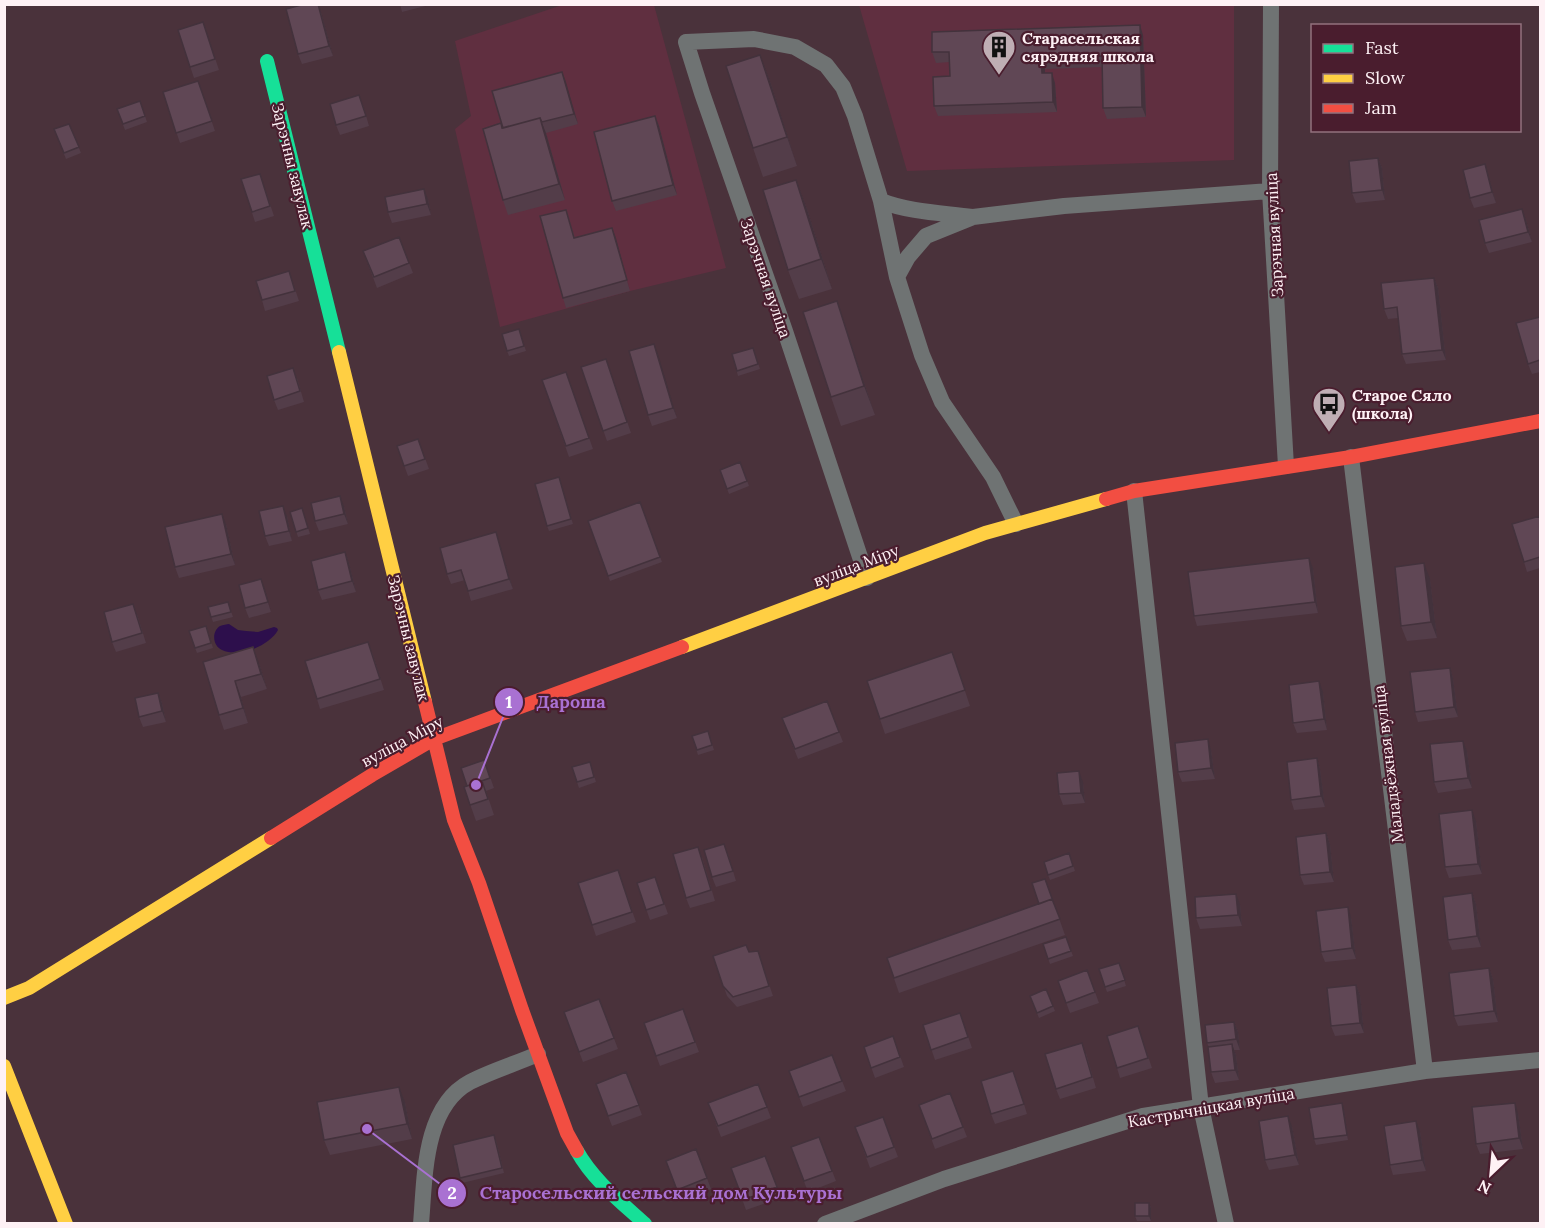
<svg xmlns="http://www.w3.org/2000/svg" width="1545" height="1228" font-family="Lora,serif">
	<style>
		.built { fill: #602f40 }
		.water { fill: #2d0f4c }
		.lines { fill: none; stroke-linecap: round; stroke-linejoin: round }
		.street { stroke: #6f7373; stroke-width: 16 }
		.fast { stroke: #16e098; stroke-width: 14 }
		.slow { stroke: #ffcf43; stroke-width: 14 }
		.jam { stroke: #f24e42; stroke-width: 14 }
		.wall { fill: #533d49 }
		.shaded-wall { fill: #43323c }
		.building { fill: #604755; stroke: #43323c; stroke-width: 1.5 }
		.labels { text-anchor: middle; stroke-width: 4.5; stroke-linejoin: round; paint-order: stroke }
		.poi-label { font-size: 16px; font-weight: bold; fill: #fef1f5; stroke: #4a1d2e; text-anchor: start }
		.street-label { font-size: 16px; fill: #fef1f5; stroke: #4a1d2e }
		.leader { fill: none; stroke: #a971d2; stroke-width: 2 }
		.callout-dot { fill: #a971d2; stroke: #4a1d2e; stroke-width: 2 }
		.mark-label { font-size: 18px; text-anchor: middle; font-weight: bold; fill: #fff }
		.callout-label { font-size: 18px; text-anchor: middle; font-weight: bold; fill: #a971d2; stroke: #4a1d2e; stroke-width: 4.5; stroke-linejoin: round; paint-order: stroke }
	</style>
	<rect width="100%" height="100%" fill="#4a323b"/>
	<path class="built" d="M562,5H654L726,268L630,291L500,327L455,129L471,116L455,41Z
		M859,5H1234V160L907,171Z"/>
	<path class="water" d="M229,624L238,630L246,631L258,632L274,627L277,628L278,630C269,646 240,658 222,650C213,646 211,632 220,626C223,625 227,624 229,624Z"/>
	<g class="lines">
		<path class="street" d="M1271,4L1270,191L1286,466
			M881,201C909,212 942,213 972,217
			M897,277L908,257L926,236L973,217L1064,206L1270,191
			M1351,457L1425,1071
			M1134,491L1201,1107L1226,1224
			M867,578L785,331L702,93L686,42L754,39L795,47L826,65L843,87L855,116L881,201L897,277L922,355L942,402L993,477L1016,524
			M421,1224C425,1178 423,1107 470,1082C491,1071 515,1064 538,1054
			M825,1224L944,1179L1143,1116L1425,1071L1540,1060"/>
		<path class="fast" d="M267,61L339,352
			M577,1151C593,1180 621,1202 645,1224"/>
		<path class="slow" d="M339,352L425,702
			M682,647L985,533L1106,499
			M4,998L29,988L271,838
			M4,1066L66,1224"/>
		<path class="jam" d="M1106,499L1134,491L1351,457L1540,421
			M425,702L454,820L479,883L522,1010L567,1133L577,1151
			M271,838L372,775L434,739L682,647"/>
	</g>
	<path class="wall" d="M400,4H433L402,12Z
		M321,12L333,56L302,64L298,54Z
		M203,22L219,70L194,78L178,30Z
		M1143,35L1146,117L1107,119L1103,108L1102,67L1045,69V73L1055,83L1057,112L938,116L934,106L950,76V62L936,63L932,52Z
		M760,55L771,84L797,166L763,177L753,148Z
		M562,72L578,124L546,133L565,200L508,215L503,200L501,123Z
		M198,81L215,131L180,143L163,92Z
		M140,101L147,122L125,130L117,109Z
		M363,105L369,126L340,135L336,125Z
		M655,116L659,126L677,195L616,211L612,201Z
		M69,124L81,153L66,159L54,129Z
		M1378,158L1382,168L1385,200L1356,203L1352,193Z
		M1485,164L1496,203L1474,208L1470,198Z
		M260,174L274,216L255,222L241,179Z
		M796,180L807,209L832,289L799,299L788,270Z
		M428,199L431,215L392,223L388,212Z
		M1522,209L1526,220L1532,242L1489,253L1485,243Z
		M566,210L575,238L612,228L630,291L566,308L563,298Z
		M399,237L413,273L377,288L363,251Z
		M289,271L299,301L265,311L262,300Z
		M1434,278L1438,288L1446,360L1406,364L1402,354L1398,318L1388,319L1384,309Z
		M837,301L875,415L841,426L831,397Z
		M1540,317V372L1532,374L1528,364Z
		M519,329L526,351L509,356L507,351Z
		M654,344L677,418L652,426L648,415Z
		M753,348L760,369L738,376L732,354Z
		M606,359L631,433L607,441L581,367Z
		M566,372L593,449L569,457L542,380Z
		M297,378L304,402L278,410L274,400Z
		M418,439L429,469L408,476L397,446Z
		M740,462L749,486L729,494L720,470Z
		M559,477L573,524L549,531L547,526Z
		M640,502L662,562L610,581L588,521Z
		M344,506L348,524L319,531L315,521Z
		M302,508L310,534L298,537L290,512Z
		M287,516L292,541L269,546L265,536Z
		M1540,516V568L1527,572L1524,562Z
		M226,524L235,565L179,578L175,567Z
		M499,542L513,589L471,601L465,580L451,584L447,574Z
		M345,552L349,563L356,592L322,600L318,590Z
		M1313,568L1318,613L1197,626L1194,616Z
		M261,579L271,612L249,618L245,608Z
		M1430,579L1437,638L1407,641L1401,626Z
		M228,602L233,617L213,622L208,607Z
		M137,614L146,643L116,652L112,642Z
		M206,626L213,648L197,653L195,648Z
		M372,652L384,690L320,709L317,699Z
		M952,652L970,706L885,734L867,681Z
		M203,662L259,663L267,689L241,697L248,723L224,730L219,715Z
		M1450,668L1453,678L1458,717L1418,722L1415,712Z
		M1323,692L1327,730L1297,733L1293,723Z
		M158,693L162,703L166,722L143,727L139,717Z
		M827,701L843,742L798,759L782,718Z
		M708,731L714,750L698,755L692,736Z
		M1211,750L1215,779L1182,782L1178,772Z
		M1467,751L1472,788L1438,793L1434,782Z
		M1317,758L1320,769L1325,807L1294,810L1291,800Z
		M484,760L494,788L486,791L494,815L476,821L464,787L467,786Z
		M590,762L596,782L579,788L572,767Z
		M1083,782L1085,803L1063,805L1059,794Z
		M1476,821L1482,874L1449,878L1445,867Z
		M1326,833L1330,844L1334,882L1304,885L1300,875Z
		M1069,853L1075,871L1050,880L1048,875Z
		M728,854L736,881L716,887L712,877Z
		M702,857L715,901L690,908L686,898Z
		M618,870L636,922L596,936L578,883Z
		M655,877L668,914L650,920L637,883Z
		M1045,879L1065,935L899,993L887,958L1039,904Z
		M1472,893L1476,904L1481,947L1452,950L1448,940Z
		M1240,904L1242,926L1200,929L1196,918Z
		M1351,917L1356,959L1325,962L1321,952Z
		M1066,937L1073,956L1050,964L1043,944Z
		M758,951L773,996L737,1007L727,996L713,956Z
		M1119,963L1126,986L1107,992L1099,969Z
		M1489,968L1493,979L1498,1022L1458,1026L1454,1016Z
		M1087,970L1099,1003L1070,1013L1058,981Z
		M1356,985L1360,995L1364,1033L1335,1036L1331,1026Z
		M1046,989L1055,1011L1039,1018L1030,996Z
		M599,999L618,1049L583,1062L564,1012Z
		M683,1009L699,1052L660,1066L644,1023Z
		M960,1013L972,1048L935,1060L923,1025Z
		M1234,1022L1238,1032L1240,1050H1234L1236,1055L1239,1080L1215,1083L1211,1072L1209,1047L1207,1043Z
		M1138,1026L1152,1068L1120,1078L1117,1068Z
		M893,1036L904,1067L875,1078L864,1047Z
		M1086,1053L1096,1088L1060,1099L1056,1089Z
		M832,1055L846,1091L803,1107L789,1071Z
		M626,1072L642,1115L612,1126L596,1084Z
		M1017,1081L1027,1114L995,1124L991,1114Z
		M758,1084L771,1118L721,1137L708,1103Z
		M950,1093L967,1137L935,1149L919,1105Z
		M405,1102L412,1139L330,1155L324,1140Z
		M1344,1109L1348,1140L1316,1145L1314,1139Z
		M1518,1113L1523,1149L1480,1154L1476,1144Z
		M883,1117L898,1157L870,1168L855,1127Z
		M1292,1126L1299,1165L1269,1170L1265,1160Z
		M1420,1131L1426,1171L1393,1175L1390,1165Z
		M819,1137L836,1181L808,1192L791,1147Z
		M496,1140L504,1173L462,1183L460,1178Z
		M696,1149L711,1189L681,1200L666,1161Z
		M765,1156L781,1198L746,1210L731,1168Z
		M1149,1203L1151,1208V1221H1137L1135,1216Z"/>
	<path class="shaded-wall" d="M319,4L321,12L333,56L329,46Z
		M1140,25L1143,35L1146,117L1142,107Z
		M760,55L771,84L797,166L787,137Z
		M1041,58L1045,69V84L1042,73Z
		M562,72L566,82L578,124L574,114Z
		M1052,73L1055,83L1057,112L1053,102Z
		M655,116L659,126L677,195L673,185Z
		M540,118L546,133L565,200L559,184Z
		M1378,158L1382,168L1385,200L1382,190Z
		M1485,164L1488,175L1496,203L1492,192Z
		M796,180L807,209L832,289L821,259Z
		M424,189L428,199L431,215L427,204Z
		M1522,209L1526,220L1532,242L1528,232Z
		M612,228L616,238L630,291L627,280Z
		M1434,278L1438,288L1446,360L1442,350Z
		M837,301L875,415L864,386Z
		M654,344L658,354L677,418L673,408Z
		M340,496L344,506L348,524L344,514Z
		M283,506L287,516L292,541L289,531Z
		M222,514L226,524L235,565L231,554Z
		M496,532L499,542L513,589L509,579Z
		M345,552L349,563L356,592L352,581Z
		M1309,558L1313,568L1318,613L1315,602Z
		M1424,563L1430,579L1437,638L1431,622Z
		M261,579L265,589L271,612L268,602Z
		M253,647L259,663L267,689L261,674Z
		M1450,668L1453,678L1458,717L1454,707Z
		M235,681L241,697L248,723L243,708Z
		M1319,681L1323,692L1327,730L1324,719Z
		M158,693L162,703L166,722L162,711Z
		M1208,739L1211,750L1215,779L1211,768Z
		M1463,741L1467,751L1472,788L1468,778Z
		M1317,758L1320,769L1325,807L1321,796Z
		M1079,771L1083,782L1085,803L1081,793Z
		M1472,810L1476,821L1482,874L1478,864Z
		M1326,833L1330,844L1334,882L1330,872Z
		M1472,893L1476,904L1481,947L1477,936Z
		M1236,894L1240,904L1242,926L1238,915Z
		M1348,907L1351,917L1356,959L1352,948Z
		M1489,968L1493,979L1498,1022L1494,1011Z
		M1356,985L1360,995L1364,1033L1360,1023Z
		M1234,1022L1238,1032L1240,1050L1236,1039Z
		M1232,1044L1236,1055L1239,1080L1235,1070Z
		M399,1087L405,1102L412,1139L407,1124Z
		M1342,1103L1344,1109L1348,1140L1347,1135Z
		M1515,1103L1518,1113L1523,1149L1519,1138Z
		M1288,1116L1292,1126L1299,1165L1295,1155Z
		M1416,1121L1420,1131L1426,1171L1422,1160Z
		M1149,1203L1151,1208V1221L1149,1216Z"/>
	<path class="building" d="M305,4H318L329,46L298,54L286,9Z
		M203,22L215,59L190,67L178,30Z
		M1140,25L1142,107L1103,108L1102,56L1041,58L1042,73H1052L1053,102L934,106L933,77L950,76L949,52H932V32Z
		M760,55L787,137L753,148L726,66Z
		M562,72L574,114L542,122L540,118L503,128L492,91Z
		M198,81L212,121L176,133L163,92Z
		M359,95L366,116L336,125L330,104Z
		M140,101L145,116L123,124L117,109Z
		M655,116L673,185L612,201L594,132Z
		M540,118L559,184L503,200L483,129L501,123L502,128Z
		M69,124L79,147L64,153L54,129Z
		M1378,158L1382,190L1352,193L1349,161Z
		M1485,164L1492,192L1470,198L1463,170Z
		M260,174L270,206L252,212L241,179Z
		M796,180L821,259L788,270L763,190Z
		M424,189L427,204L388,212L385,197Z
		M1522,209L1528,232L1485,243L1479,220Z
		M566,210L574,238L612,228L627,280L563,298L540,216Z
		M399,237L409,263L374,277L363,251Z
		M289,271L295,291L262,300L256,281Z
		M1434,278L1442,350L1402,354L1397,307L1384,309L1381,283Z
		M837,301L864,386L831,397L803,312Z
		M1540,317V360L1528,364L1516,323Z
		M519,329L524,346L507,351L502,334Z
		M654,344L673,408L648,415L629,351Z
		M753,348L758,364L737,371L732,354Z
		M606,359L627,422L603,431L581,367Z
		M293,368L300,391L274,400L267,376Z
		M566,372L589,438L566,446L542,380Z
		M418,439L425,459L404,466L397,446Z
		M740,462L747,481L727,489L720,470Z
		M559,477L571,519L547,526L535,484Z
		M340,496L344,514L315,521L311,503Z
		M640,502L660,557L608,576L588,521Z
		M283,506L289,531L265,536L259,511Z
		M302,508L308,528L296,532L290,512Z
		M222,514L231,554L175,567L165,527Z
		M1540,516V557L1524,562L1512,524Z
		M496,532L509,579L468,591L461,570L447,574L440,548Z
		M345,552L352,581L318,590L311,561Z
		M1309,558L1315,602L1194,616L1188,572Z
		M1424,563L1431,622L1401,626L1395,567Z
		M261,579L268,602L245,608L239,585Z
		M228,602L231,612L211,617L208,607Z
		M133,604L142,633L112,642L104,612Z
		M206,626L211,643L195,648L189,631Z
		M368,642L380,679L317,699L305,661Z
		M253,647L261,674L235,681L243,708L219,715L203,662Z
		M952,652L965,690L880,719L867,681Z
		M1450,668L1454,707L1415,712L1410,672Z
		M1319,681L1324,719L1293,723L1289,685Z
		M158,693L162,711L139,717L135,698Z
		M827,701L839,732L795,749L782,718Z
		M708,731L712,745L697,750L692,736Z
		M1208,739L1211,768L1178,772L1175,743Z
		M1463,741L1468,778L1434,782L1430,744Z
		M1317,758L1321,796L1291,800L1287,762Z
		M484,760L490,778L467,786L461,768Z
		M590,762L594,777L577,782L572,767Z
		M1079,771L1081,793L1059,794L1057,773Z
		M482,781L488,799L470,805L464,787Z
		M1472,810L1478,864L1445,867L1439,814Z
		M1326,833L1330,872L1300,875L1296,837Z
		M724,844L733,871L712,877L704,850Z
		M698,847L711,890L686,898L673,854Z
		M1069,853L1073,866L1048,875L1044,862Z
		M618,870L632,912L592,925L578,883Z
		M655,877L664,904L646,910L637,883Z
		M1045,879L1054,904L1052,899L1039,904L1032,883Z
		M1472,893L1477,936L1448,940L1443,897Z
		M1236,894L1238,915L1196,918L1195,897Z
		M1052,899L1060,919L894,978L887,958Z
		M1348,907L1352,948L1321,952L1316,911Z
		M1066,937L1071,951L1048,959L1043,944Z
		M746,945L749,952L758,951L769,986L733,997L723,986L713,956Z
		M1119,963L1125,980L1105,987L1099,969Z
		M1489,968L1494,1011L1454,1016L1449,973Z
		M1087,970L1095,992L1066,1003L1058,981Z
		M1356,985L1360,1023L1331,1026L1327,988Z
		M1046,989L1053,1006L1037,1013L1030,996Z
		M599,999L614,1038L579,1052L564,1012Z
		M683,1009L695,1042L656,1056L644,1023Z
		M960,1013L968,1037L931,1050L923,1025Z
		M1234,1022L1236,1039L1207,1043L1205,1025Z
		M1138,1026L1148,1058L1117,1068L1107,1036Z
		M893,1036L900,1057L871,1068L864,1047Z
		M1082,1043L1092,1077L1056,1089L1045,1054Z
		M1232,1044L1235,1070L1211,1072L1208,1047Z
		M832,1055L842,1081L799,1097L789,1071Z
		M1013,1071L1024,1104L991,1114L981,1081Z
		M626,1072L639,1105L608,1116L596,1084Z
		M758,1084L767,1107L718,1126L708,1103Z
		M399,1087L407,1124L324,1140L317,1102Z
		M950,1093L963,1127L932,1139L919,1105Z
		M1342,1103L1347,1135L1314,1139L1309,1108Z
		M1515,1103L1519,1138L1476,1144L1472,1107Z
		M1288,1116L1295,1155L1265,1160L1259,1121Z
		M883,1117L894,1147L867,1157L855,1127Z
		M1416,1121L1422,1160L1390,1165L1384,1126Z
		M494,1135L502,1168L460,1178L453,1145Z
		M819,1137L832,1171L804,1181L791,1147Z
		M696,1149L707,1178L677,1190L666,1161Z
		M765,1156L777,1187L743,1200L731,1168Z
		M1135,1203H1149V1216H1135Z"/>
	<defs>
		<g id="building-pin" transform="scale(1.725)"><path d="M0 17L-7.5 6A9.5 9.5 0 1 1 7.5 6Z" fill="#bfaeb4" stroke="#4a1d2e"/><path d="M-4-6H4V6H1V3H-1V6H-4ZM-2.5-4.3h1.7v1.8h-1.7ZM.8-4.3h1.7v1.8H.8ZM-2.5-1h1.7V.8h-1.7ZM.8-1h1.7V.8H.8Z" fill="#111"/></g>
		<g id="bus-pin" transform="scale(1.725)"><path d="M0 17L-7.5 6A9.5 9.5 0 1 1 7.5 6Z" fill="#bfaeb4" stroke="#4a1d2e"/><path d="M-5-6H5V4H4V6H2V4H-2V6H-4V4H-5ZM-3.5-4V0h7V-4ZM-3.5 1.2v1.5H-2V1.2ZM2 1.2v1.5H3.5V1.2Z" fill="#111"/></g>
	</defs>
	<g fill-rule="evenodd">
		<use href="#building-pin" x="999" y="47"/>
		<use href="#bus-pin" x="1329" y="404"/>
	</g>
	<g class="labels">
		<g class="poi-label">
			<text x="1022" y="44">Старасельская<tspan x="1022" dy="18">сярэдняя школа</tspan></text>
			<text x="1352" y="401">Старое Сяло<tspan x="1352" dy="18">(школа)</tspan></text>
		</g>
		<g class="street-label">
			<text transform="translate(293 166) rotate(76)" y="6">Зарэчны завулак</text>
			<text transform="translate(1274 235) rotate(-93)" y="6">Зарэчная вуліца</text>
			<text transform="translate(766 278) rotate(71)" y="6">Зарэчная вуліца</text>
			<text transform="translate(856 565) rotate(-21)" y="6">вуліца Міру</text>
			<text transform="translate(409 638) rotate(76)" y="6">Зарэчны завулак</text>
			<text transform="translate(402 741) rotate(-28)" y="6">вуліца Міру</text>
			<text transform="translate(1388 764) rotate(-97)" y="6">Маладзёжная вуліца</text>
			<text transform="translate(1211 1107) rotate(-10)" y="6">Кастрычніцкая вуліца</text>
		</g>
	</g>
	<path class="leader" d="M476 785L509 702M367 1129L452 1193"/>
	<g class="callout-dot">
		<circle cx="476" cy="785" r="6"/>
		<circle cx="367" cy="1129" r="6"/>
		<circle cx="509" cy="702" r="15"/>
		<circle cx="452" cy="1193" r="15"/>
	</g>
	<g class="mark-label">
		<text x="509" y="708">1</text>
		<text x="452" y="1199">2</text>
	</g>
	<g class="callout-label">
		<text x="571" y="708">Дароша</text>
		<text x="661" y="1199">Старосельский сельский дом Культуры</text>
	</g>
	<rect width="1545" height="1228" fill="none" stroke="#fef1f5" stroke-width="12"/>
	<rect x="1311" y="24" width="210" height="108" fill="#4a1d2e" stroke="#92727e" stroke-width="1.5"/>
	<rect x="1323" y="44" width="30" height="9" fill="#16e098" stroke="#92727e" stroke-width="1.5"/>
	<text x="1365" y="54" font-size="18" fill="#fef1f5">Fast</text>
	<rect x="1323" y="74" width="30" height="9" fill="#ffcf43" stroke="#92727e" stroke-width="1.5"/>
	<text x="1365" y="84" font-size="18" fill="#fef1f5">Slow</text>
	<rect x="1323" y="104" width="30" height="9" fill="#f24e42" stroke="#92727e" stroke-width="1.5"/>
	<text x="1365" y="114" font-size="18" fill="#fef1f5">Jam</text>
	<g transform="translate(1491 1174) rotate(206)" stroke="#4a1d2e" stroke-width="4.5" paint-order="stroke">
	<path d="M0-4.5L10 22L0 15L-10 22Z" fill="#fef1f5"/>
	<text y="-9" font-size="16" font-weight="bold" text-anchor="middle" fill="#fef1f5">N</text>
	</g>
</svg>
